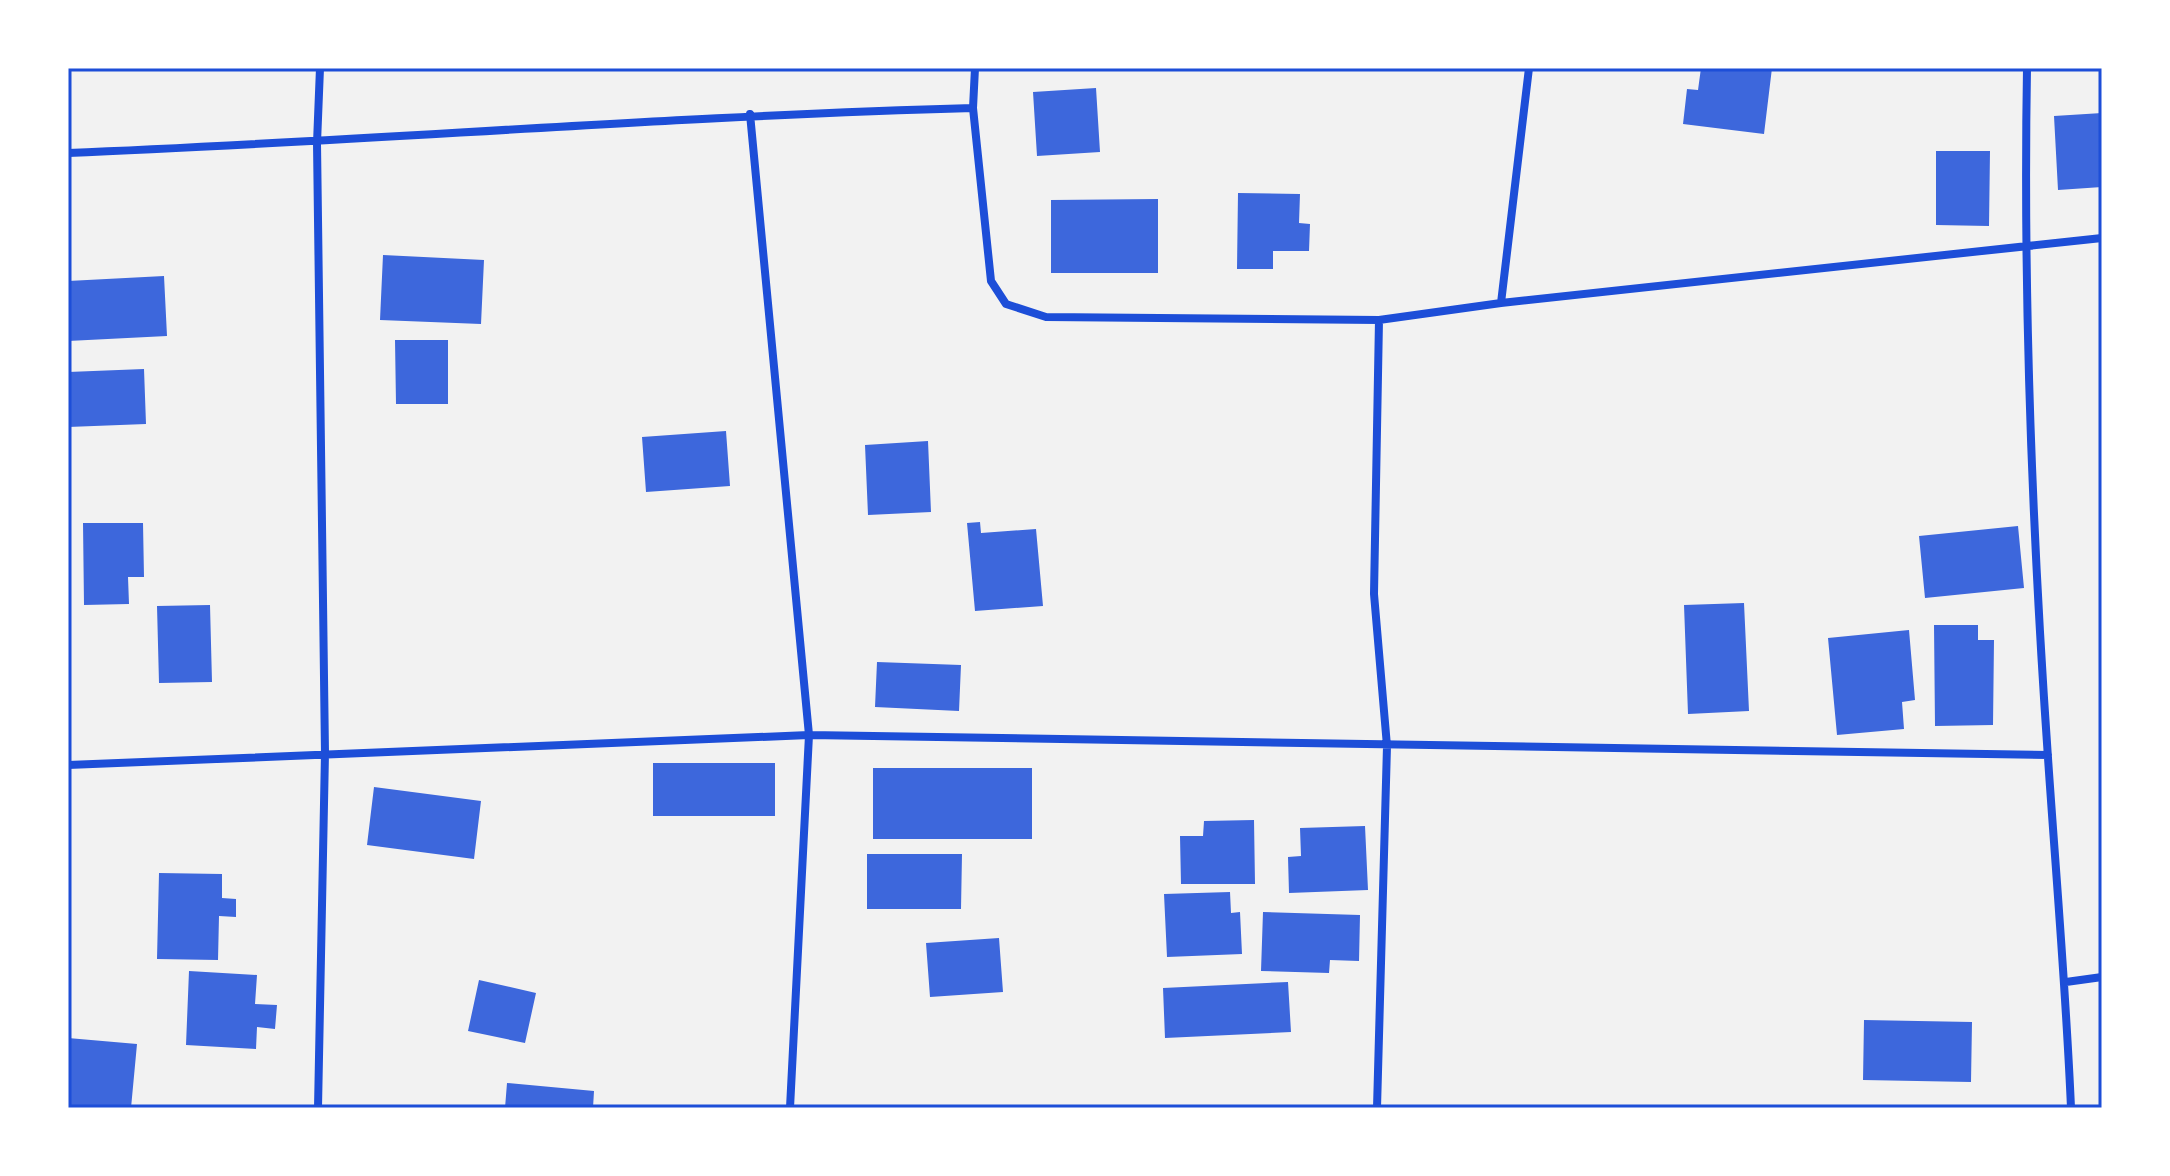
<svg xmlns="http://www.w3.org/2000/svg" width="2170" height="1176" font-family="Literata,serif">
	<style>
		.building { fill: #3d67dc }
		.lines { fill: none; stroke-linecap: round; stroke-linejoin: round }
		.minor { stroke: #1d4ed8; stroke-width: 8 }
		.neatline { fill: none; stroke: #1d4ed8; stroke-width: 3 }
	</style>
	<rect width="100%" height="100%" fill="#f2f2f2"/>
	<path class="building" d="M1701,68H1772L1764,134L1683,124L1687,89L1698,90Z
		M1096,88L1100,152L1037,156L1033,92Z
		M2102,113V187L2058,190L2054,116Z
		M1936,151H1990L1989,226L1936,225Z
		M1238,193L1300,194L1299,223L1310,224L1309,251H1273V269H1237Z
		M1158,199V273H1051V200Z
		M383,255L484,260L481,324L380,320Z
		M164,276L167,336L68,341V281Z
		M395,340H448V404H396Z
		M144,369L146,424L68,427V372Z
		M726,431L730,486L646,492L642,437Z
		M928,441L931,512L868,515L865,445Z
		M980,522L981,533L1036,529L1043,606L975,611L967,523Z
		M83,523H143L144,577H128L129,604L84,605Z
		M2018,526L2024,588L1925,598L1919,536Z
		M1744,603L1749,711L1688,714L1684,605Z
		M210,605L212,682L159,683L157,606Z
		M1934,625H1978V640H1994L1993,725L1935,726Z
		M1909,630L1915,700L1902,702L1904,729L1837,735L1828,638Z
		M877,662L961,665L959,711L875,707Z
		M653,763H775V816H653Z
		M873,768H1032V839H873Z
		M374,787L481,801L474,859L367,845Z
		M1254,820L1255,884H1181L1180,836H1203L1204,821Z
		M1365,826L1368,890L1289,893L1288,857L1301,856L1300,828Z
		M867,854H962L961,909H867Z
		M159,873L222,874V898L236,899V917L219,916L218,960L157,959Z
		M1230,892L1231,913L1240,912L1242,954L1167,957L1164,894Z
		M1263,912L1360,915L1359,961L1330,960L1329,973L1261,971Z
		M999,938L1003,992L930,997L926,943Z
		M189,971L257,975L255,1004L277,1005L275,1029L257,1027L256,1049L186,1045Z
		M479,980L536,993L525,1043L468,1031Z
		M1288,982L1291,1032L1165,1038L1163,988Z
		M1864,1020L1972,1022L1971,1082L1863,1080Z
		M68,1038L137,1044L131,1108L68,1106Z
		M507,1083L594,1091L593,1108H505Z"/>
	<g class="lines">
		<path class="minor" d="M975,68L973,108L991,281L1006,304L1046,317L1379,320L1501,303L2102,238
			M2027,68C2023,298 2032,528 2048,758C2056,875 2066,991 2071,1108
			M750,114L809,735L790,1108
			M68,153C370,141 671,116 973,108
			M1501,303L1529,68
			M68,765L809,735L2048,755
			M2066,982L2102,977
			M318,1108L325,753L317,143L320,68
			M1377,1108L1387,746L1374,594L1379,320"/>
	</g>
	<rect width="2170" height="1176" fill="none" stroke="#ffffff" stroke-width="140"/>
	<rect x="70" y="70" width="2030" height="1036" class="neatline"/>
</svg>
